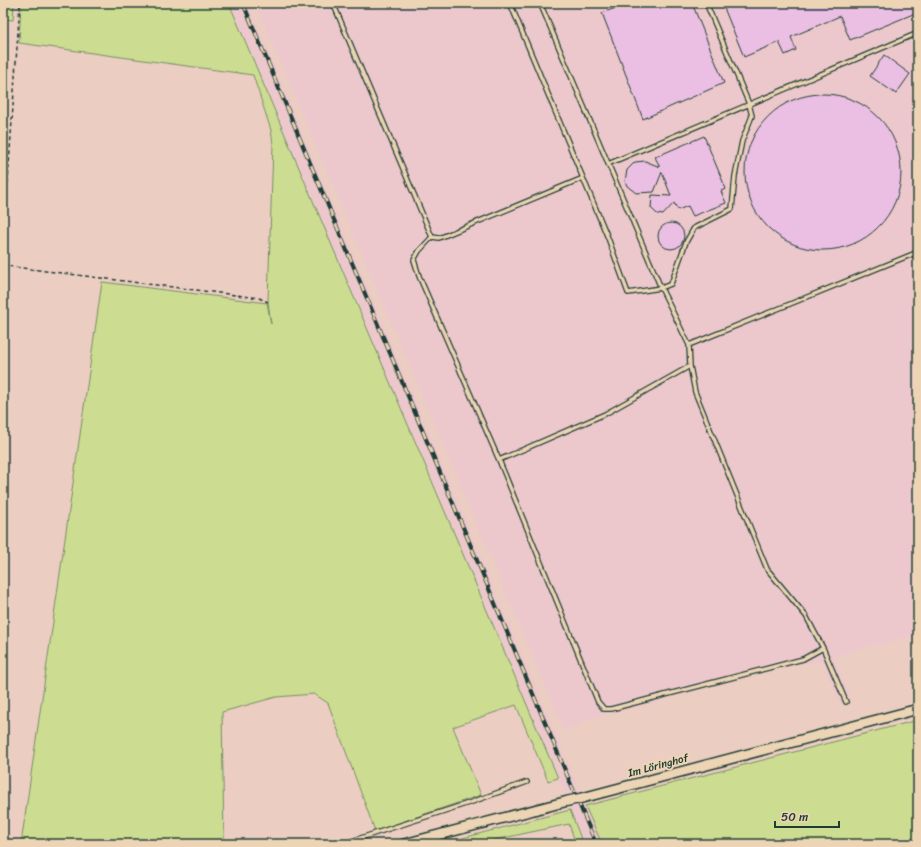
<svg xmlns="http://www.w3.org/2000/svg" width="921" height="847" font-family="Sriracha,sans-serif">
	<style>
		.built { fill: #ecc8cc }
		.green { fill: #ccdd92; stroke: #768d63 }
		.building { fill: #ebbee4; stroke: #1f3d34 }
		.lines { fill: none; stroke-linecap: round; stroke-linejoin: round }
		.lane-casing { stroke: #1f3d34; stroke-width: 6 }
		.secondary-casing { stroke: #1f3d34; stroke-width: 12 }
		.path { stroke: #1f3d34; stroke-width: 1.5; stroke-dasharray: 4 3; stroke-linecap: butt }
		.lane { stroke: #ecd4b4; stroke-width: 3.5 }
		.secondary { stroke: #ecd4b4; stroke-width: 9 }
		.rail-casing { stroke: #1f3d34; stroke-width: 4 }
		.rail { stroke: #ecd4b4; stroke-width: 2.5; stroke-dasharray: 8; stroke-linecap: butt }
		.secondary-bridge-casing { stroke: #1f3d34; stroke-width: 12; stroke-linecap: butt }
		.secondary-bridge { stroke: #ecd4b4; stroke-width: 9 }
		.labels { text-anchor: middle; stroke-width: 4; stroke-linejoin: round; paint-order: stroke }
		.street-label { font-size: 11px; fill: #1f3d34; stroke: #ecd4b4 }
	</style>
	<rect width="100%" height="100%" fill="#eccdc2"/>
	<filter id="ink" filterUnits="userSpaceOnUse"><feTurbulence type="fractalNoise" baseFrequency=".025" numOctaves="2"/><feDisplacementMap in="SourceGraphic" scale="8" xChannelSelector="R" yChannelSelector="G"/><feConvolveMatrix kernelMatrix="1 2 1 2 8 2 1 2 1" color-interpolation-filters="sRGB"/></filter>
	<g filter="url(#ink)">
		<path class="built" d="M229,3H248L579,789L585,806L602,844H583L565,793Z
			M255,3H918V635L834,656L851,700L840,704L823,663H801L590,719L564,731Z"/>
		<path class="green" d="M3,3H14L13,20L3,19Z
			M21,3H229L558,778L548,781L516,705L453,727L481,795L375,831L328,703L314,694L276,697L222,712L224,844H21L102,282L267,303L271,324L268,301L273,144L271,130L253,75L19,43Z
			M918,720V844H602L585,806Z
			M570,810L583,844H576L569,824L475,844H440Z"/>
		<path class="building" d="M629,3H692L724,83L643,119L602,13Z
			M722,3H918V12L850,40L840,16L791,37L796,50L785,55L779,42L744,57Z
			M884,55L910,74L896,94L870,76Z
			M745 172a78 78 0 1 1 156 0a78 78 0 1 1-156 0Z
			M704,136L726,189L721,191L726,203L693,216L688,206L678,210L674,203L663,215L657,214L651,208L652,195L671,196L662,172L654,192L636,193L627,186L625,181L627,170L635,162L645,161L660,167L655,157Z
			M658 236a13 13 0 1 1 26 0a13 13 0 1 1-26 0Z"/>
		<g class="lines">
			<g class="lane-casing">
				<path id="lane" d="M333,3L432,237L439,238L583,178
					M510,3L608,238L628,293L661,288L671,284L686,242L694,228L732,209L735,176L742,141L752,116L749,104L706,3
					M540,3L661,288L689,345L690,366L695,392L767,569L806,616L823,648L846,702
					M608,164L918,33
					M432,237L419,251L414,260L419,276L499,460L598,702L604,709H611L803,659L823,648
					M689,345L918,252
					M499,460L605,414L690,366
					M342,844L472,802L527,782"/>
			</g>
			<g class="secondary-casing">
				<path id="secondary" d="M582,798L918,709
					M404,844L568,801"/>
			</g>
			<path class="path" d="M3,253L20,3
				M3,263L6,266L259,298L268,302"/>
			<use href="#lane" class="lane"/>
			<use href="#secondary" class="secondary"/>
			<g class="rail-casing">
				<path id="rail" d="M243,3L596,844"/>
			</g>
			<use href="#rail" class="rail"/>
			<g class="secondary-bridge-casing">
				<path id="secondary-bridge" d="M568,801L582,798"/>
			</g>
			<use href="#secondary-bridge" class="secondary-bridge"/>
		</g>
	</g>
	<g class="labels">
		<g class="street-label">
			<text transform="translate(658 765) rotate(-15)" y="4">Im Löringhof</text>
		</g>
	</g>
	<rect width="921" height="847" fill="none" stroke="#ecd4b4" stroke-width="16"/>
	<rect x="8" y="8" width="905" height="831" fill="none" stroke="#1f3d34" stroke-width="1.5" filter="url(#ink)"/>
	<path d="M775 821v6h64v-6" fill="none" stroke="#1f3d34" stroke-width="2"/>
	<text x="781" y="821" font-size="12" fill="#1f3d34" stroke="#ecd4b4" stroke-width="3" paint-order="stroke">50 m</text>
</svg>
